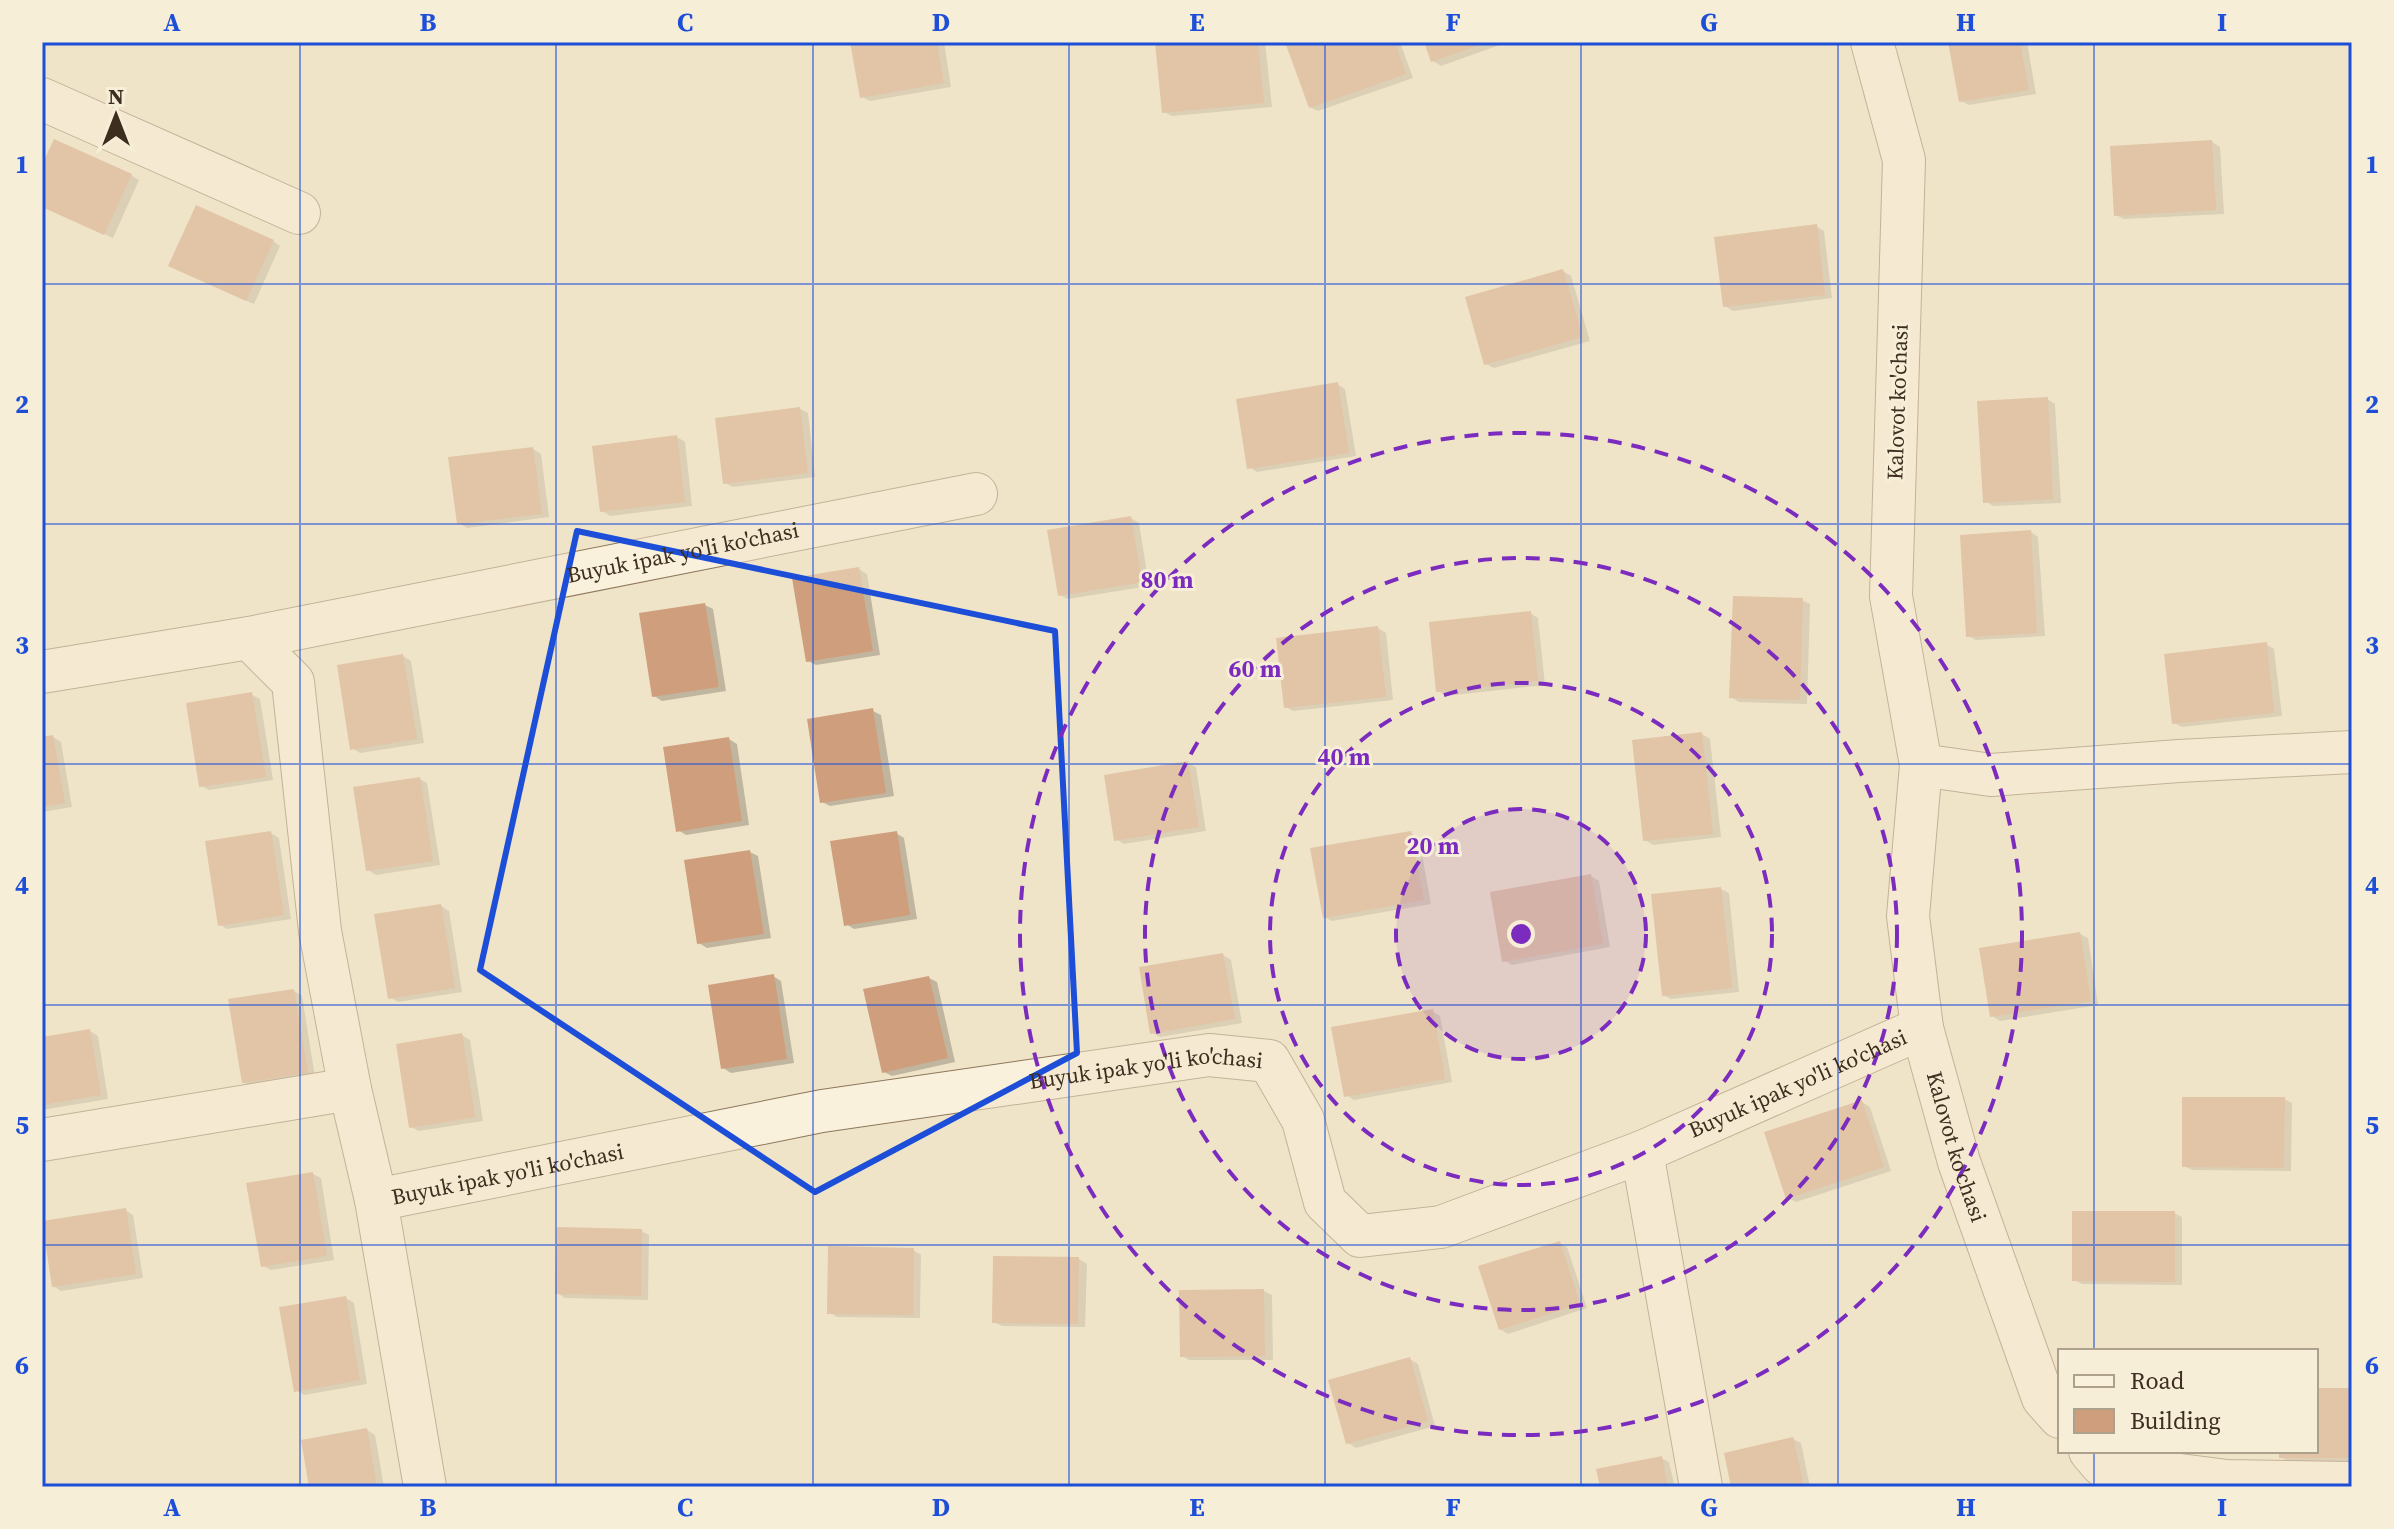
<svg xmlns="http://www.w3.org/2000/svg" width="2394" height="1529" font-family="'Source Serif 4',serif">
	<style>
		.shadow { fill: #0003 }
		.building { fill: #cf9f7d }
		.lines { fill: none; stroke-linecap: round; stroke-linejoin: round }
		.street-casing { stroke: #8d765c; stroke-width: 44 }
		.street { stroke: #faf1dc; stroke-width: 42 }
		.marked { fill: none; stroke: #1d4ed8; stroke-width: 6; stroke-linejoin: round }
		.grid { fill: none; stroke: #1d4ed8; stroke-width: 2; stroke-opacity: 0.55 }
		.ring { fill: none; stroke: #7b2cbf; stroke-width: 4; stroke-dasharray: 14 10 }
		.labels { text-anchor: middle; stroke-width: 6; stroke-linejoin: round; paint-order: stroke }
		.street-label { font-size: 22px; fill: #3d2e20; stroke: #f7eed8 }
		.centre { fill: #7b2cbf; stroke: #f7eed8; stroke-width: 4 }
		.ring-label { font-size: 24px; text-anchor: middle; font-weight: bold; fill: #7b2cbf; stroke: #f7eed8; stroke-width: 6; stroke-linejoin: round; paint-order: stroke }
		.neatline { fill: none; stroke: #1d4ed8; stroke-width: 3 }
		.grid-label { font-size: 26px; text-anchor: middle; font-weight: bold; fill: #1d4ed8 }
	</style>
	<rect width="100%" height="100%" fill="#f0e4c8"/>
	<path class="shadow" d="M852,42H944L951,87L870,101L862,97Z
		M1185,42H1265L1272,107L1172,116L1164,112L1157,45Z
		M1290,42H1400L1413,78L1318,111L1310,107Z
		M1426,42H1508L1441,66L1433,61Z
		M1950,42H2027L2036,94L1969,105L1961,101Z
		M2212,142L2220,147L2224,214L2124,219L2116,215Z
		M42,170L131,175L139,180L113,238L42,206Z
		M1816,226L1824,231L1832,298L1733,311L1725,306Z
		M273,241L280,246L254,304L178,270Z
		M1563,271L1571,276L1590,341L1494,368L1486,364Z
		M1337,384L1345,389L1356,456L1257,472L1249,467Z
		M2047,399L2055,404L2061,503L1993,506L1985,501Z
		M800,409L808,413L815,477L733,487L725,483Z
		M677,437L685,442L692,506L610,516L602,511Z
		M533,449L541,454L549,517L467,528L459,523Z
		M1131,518L1139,523L1149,586L1068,599L1060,595Z
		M2031,532L2038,537L2045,636L1976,640L1968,636Z
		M859,569L867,574L880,655L816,665L808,661Z
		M1802,600L1810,604L1807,704L1739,702L1731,697Z
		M705,605L713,609L726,691L662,701L654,696Z
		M1530,613L1538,618L1545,685L1446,696L1438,691Z
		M1378,628L1386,633L1393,700L1293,711L1286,707Z
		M2266,644L2274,649L2282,716L2182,727L2174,723Z
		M403,656L411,661L424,743L360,753L352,748Z
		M252,695L260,699L273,780L209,790L201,786Z
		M873,711L881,715L894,796L830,806L822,802Z
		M1702,734L1710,739L1721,837L1653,845L1645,840Z
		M53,737L61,742L72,807L42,812V739Z
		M729,739L737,744L749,825L686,835L678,830Z
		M1188,763L1196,767L1206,831L1124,844L1116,839Z
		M420,779L427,783L440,865L376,875L368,870Z
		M271,833L279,838L291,919L227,929L219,924Z
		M896,833L904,838L917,919L854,929L846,924Z
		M1411,833L1419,838L1431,904L1332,921L1324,917Z
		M750,852L758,856L771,938L707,948L699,943Z
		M1591,876L1599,881L1610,947L1512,965L1504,960Z
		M1721,889L1729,893L1739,992L1671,999L1663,995Z
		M441,906L449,911L462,992L398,1002L390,997Z
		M2080,934L2088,938L2098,1005L2000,1021L1992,1016Z
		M1223,955L1231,960L1242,1023L1160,1037L1152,1033Z
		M773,976L781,981L794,1063L731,1073L723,1068Z
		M929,978L937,982L955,1062L892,1076L884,1072Z
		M294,991L302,996L315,1077L251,1087L243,1082Z
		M1432,1011L1440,1016L1452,1082L1354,1100L1346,1095Z
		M90,1031L98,1036L108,1099L42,1110V1039Z
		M462,1035L470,1040L483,1121L419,1131L411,1127Z
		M2284,1099L2292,1103L2291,1171L2192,1170L2184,1166Z
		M1862,1102L1870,1107L1891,1171L1796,1202L1788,1198Z
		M313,1174L321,1178L334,1260L271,1270L263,1266Z
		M125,1210L133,1215L143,1278L61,1291L53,1286Z
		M2174,1213L2182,1217V1285L2082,1284L2074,1280Z
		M641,1231L649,1235L648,1300L565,1298L557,1293Z
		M1559,1243L1567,1247L1587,1308L1508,1334L1500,1329Z
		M913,1250L921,1255L920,1318L837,1317L829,1312Z
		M1079,1259L1087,1264L1085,1327L1002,1326L994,1322Z
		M1264,1291L1272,1295L1273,1360H1189L1182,1356Z
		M346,1298L354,1303L367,1384L304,1395L296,1390Z
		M1410,1359L1418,1364L1435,1426L1356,1448L1348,1443Z
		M2316,1390H2352V1462H2289L2281,1457V1451H2316Z
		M367,1430L375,1435L384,1487H311Z
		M1793,1439L1801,1443L1810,1487H1733Z
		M1661,1458L1669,1462L1675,1487H1602Z"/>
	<path class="building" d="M850,42H937L944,83L860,98Z
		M1258,42L1264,103L1162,113L1155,43Z
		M1285,42H1395L1406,74L1309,108Z
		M1424,42H1488L1431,62Z
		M1948,42H2020L2029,90L1959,102Z
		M54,139L132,174L104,235L42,207V165Z
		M2212,140L2216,210L2114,216L2110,146Z
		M196,205L274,240L246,301L168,266Z
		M1817,224L1825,295L1723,307L1714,237Z
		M1563,269L1583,337L1484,365L1465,297Z
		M1338,382L1349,453L1247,469L1236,399Z
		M2048,397L2053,499L1983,503L1977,401Z
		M800,407L808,473L723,484L715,418Z
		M677,435L685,502L600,512L592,446Z
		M533,447L542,514L457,524L448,457Z
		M1131,516L1142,582L1058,596L1047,530Z
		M2031,530L2037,633L1966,637L1960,535Z
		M859,567L873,651L806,662L792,578Z
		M1733,596L1803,598L1800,700L1729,698Z
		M705,603L719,687L652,697L639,613Z
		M1531,611L1538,681L1436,692L1429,622Z
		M1378,626L1386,697L1284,708L1276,638Z
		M2267,642L2274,713L2172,724L2164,654Z
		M403,654L417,739L350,750L337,665Z
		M252,692L266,777L199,787L186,703Z
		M873,708L886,793L820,803L807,719Z
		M1702,732L1713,834L1643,841L1632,740Z
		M53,735L65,803L42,807V737Z
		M729,737L742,821L676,832L663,747Z
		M1188,761L1199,827L1114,841L1104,775Z
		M420,777L433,861L366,871L353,787Z
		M271,831L284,915L218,926L205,841Z
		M897,831L910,915L844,926L830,841Z
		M1411,831L1424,900L1323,918L1310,848Z
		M750,850L764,934L697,944L684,860Z
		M1591,874L1603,944L1502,962L1490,892Z
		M1721,887L1732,988L1662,996L1651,894Z
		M441,904L455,988L388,999L374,914Z
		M2080,932L2091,1001L1990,1017L1979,948Z
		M1223,953L1235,1019L1150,1034L1139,967Z
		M774,974L787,1059L721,1069L708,985Z
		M929,976L948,1058L882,1073L863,989Z
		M294,989L308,1073L242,1083L228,999Z
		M1433,1009L1445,1079L1344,1097L1331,1027Z
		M90,1029L101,1095L42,1105V1037Z
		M462,1033L475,1117L409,1128L396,1044Z
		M2182,1097H2285L2284,1168L2182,1167Z
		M1862,1100L1884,1167L1786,1199L1764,1132Z
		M313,1172L327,1256L261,1267L246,1183Z
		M126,1208L136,1274L52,1287L42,1221Z
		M2072,1211H2175V1282L2072,1281Z
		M557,1227L642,1229L641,1296L555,1294Z
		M1560,1241L1580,1304L1499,1330L1478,1266Z
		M828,1246L914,1248L913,1315L827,1314Z
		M993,1256L1079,1257L1078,1324L992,1323Z
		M1264,1289L1265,1356L1180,1357L1179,1290Z
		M346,1296L360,1380L294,1392L279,1307Z
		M1410,1357L1428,1421L1346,1444L1328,1380Z
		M2316,1388H2352V1458H2279V1451H2316Z
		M367,1428L377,1487H309L301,1440Z
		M1793,1437L1804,1487H1731L1724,1453Z
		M1662,1456L1668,1487H1600L1596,1469Z"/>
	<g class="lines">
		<g class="street-casing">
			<g id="street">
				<path id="s1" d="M1872,42L1904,160L1891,596L1921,765L1908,916L1922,1028L1959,1162L2043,1398L2060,1417"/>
				<path d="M42,99L299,213"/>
				<path id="s2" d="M249,638L976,494"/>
				<path d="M42,672L249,638L293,682L320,931L350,1089L376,1200L425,1487"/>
				<path d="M1921,765L1991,775L2179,761L2352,752"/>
				<path d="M42,1140L350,1089"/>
				<path d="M1642,1152L1701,1487"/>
				<path id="s3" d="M376,1200L822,1111L1209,1055L1269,1061L1303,1120L1325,1202L1360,1236L1441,1227L1642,1152L1922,1028"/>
				<path d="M2090,1451L2102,1465L2227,1481L2352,1483"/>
			</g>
		</g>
		<use href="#street" class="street"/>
	</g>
	<path d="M0 0H2394V1529H0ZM577,531L1055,631L1077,1053L815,1192L480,970Z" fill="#f0e4c8" fill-opacity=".55" fill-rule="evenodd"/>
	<path class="marked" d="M577,531L1055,631L1077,1053L815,1192L480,970Z"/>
	<path class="grid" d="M300,42V1487M556,42V1487M813,42V1487M1069,42V1487M1325,42V1487M1581,42V1487M1838,42V1487M2094,42V1351M42,284H2352M42,524H2352M42,764H2352M42,1005H2352M42,1245H2352M2094,1451V1487"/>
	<circle cx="1521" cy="934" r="125" fill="#7b2cbf" fill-opacity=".12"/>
	<g class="ring">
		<circle cx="1521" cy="934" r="125"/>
		<circle cx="1521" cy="934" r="251"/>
		<circle cx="1521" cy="934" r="376"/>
		<circle cx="1521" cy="934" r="501"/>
	</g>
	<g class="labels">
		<g class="street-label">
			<text transform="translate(1897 402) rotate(-88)" y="8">Kalovot ko'chasi</text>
			<text dy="8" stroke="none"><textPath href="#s2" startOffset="442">Buyuk ipak yo'li ko'chasi</textPath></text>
			<text dy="8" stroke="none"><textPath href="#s3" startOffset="782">Buyuk ipak yo'li ko'chasi</textPath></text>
			<text dy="8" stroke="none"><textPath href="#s3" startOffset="1574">Buyuk ipak yo'li ko'chasi</textPath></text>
			<text dy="8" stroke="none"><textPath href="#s1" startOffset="1118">Kalovot ko'chasi</textPath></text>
			<text dy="8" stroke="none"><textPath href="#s3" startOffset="134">Buyuk ipak yo'li ko'chasi</textPath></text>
		</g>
	</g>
	<circle cx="1521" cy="934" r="12" class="centre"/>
	<g class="ring-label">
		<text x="1167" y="588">80 m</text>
		<text x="1255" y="677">60 m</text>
		<text x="1344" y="765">40 m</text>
		<text x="1433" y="854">20 m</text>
	</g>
	<rect width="2394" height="1529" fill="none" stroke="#f7eed8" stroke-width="88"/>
	<rect x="2058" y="1349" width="260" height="104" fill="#f7eed8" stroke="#ada18e" stroke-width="2"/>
	<rect x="2074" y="1375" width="40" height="12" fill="#faf1dc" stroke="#ada18e" stroke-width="2"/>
	<text x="2130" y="1389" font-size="24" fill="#3d2e20">Road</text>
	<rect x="2074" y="1409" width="40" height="24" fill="#cf9f7d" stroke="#ada18e" stroke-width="2"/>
	<text x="2130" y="1429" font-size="24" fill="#3d2e20">Building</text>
	<g transform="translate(116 116)" stroke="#f7eed8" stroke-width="6" paint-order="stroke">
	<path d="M0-6L14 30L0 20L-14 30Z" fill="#3d2e20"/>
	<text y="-12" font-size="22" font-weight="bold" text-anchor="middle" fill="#3d2e20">N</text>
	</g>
	<rect x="44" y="44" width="2306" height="1441" class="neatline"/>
	<g class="grid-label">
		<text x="172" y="31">A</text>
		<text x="428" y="31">B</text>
		<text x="685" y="31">C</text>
		<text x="941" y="31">D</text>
		<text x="1197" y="31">E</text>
		<text x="1453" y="31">F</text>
		<text x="1709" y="31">G</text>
		<text x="1966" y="31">H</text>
		<text x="2222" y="31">I</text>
		<text x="22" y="173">1</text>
		<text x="2372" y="173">1</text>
		<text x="22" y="413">2</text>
		<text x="2372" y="413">2</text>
		<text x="22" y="654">3</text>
		<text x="2372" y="654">3</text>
		<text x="22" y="894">4</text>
		<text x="2372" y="894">4</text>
		<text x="22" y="1134">5</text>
		<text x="2372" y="1134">5</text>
		<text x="22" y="1374">6</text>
		<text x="2372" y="1374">6</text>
		<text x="172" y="1516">A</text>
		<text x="428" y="1516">B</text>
		<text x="685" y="1516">C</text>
		<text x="941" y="1516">D</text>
		<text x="1197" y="1516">E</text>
		<text x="1453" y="1516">F</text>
		<text x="1709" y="1516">G</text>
		<text x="1966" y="1516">H</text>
		<text x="2222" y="1516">I</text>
	</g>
</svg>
